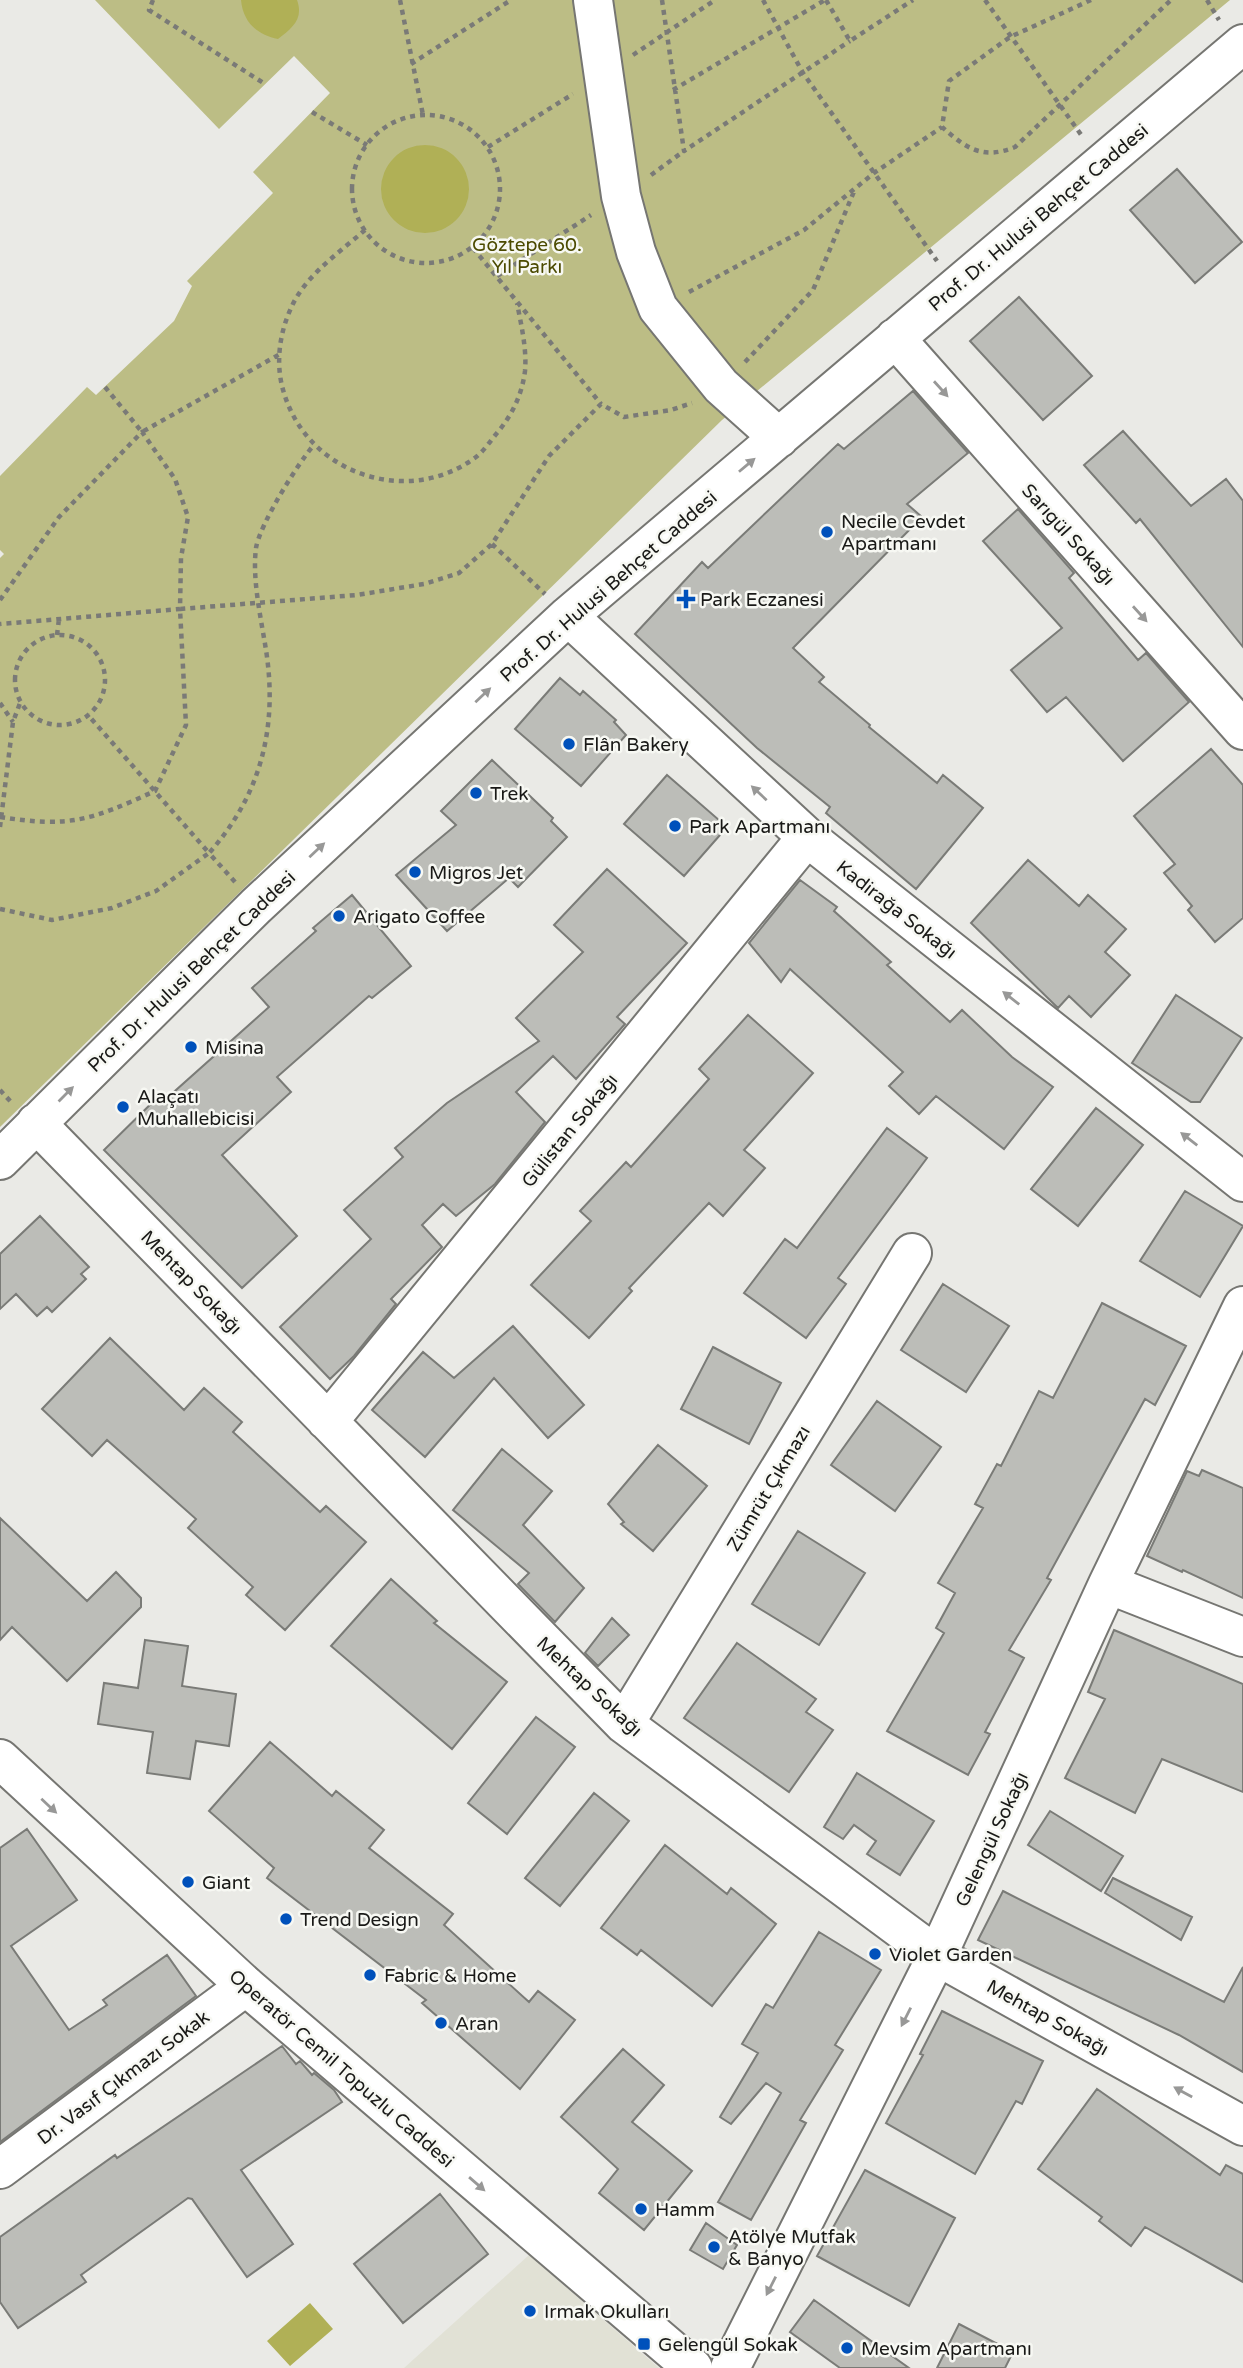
<svg xmlns="http://www.w3.org/2000/svg" width="1243" height="2368" font-family="'Varela Round',sans-serif">
	<style>
		.built { fill: #e1e1d5 }
		.green { fill: #bcbd85 }
		.water { fill: #b0b056 }
		.building { fill: #bcbdb8; stroke: #7a7b77; stroke-width: 2 }
		.lines { fill: none; stroke-linecap: round; stroke-linejoin: round }
		.minor-casing { stroke: #767672; stroke-width: 42 }
		.major-casing { stroke: #767672; stroke-width: 42 }
		.path { stroke: #7a7a77; stroke-width: 4.5; stroke-dasharray: 5 5; stroke-linecap: butt }
		.minor { stroke: #fff; stroke-width: 38 }
		.major { stroke: #fff; stroke-width: 38 }
		.oneway { fill: #989897 }
		.poi-dot { fill: #0051bb; stroke: #f7f8f3; stroke-width: 2.5 }
		.labels { text-anchor: middle; stroke-width: 5; stroke-linejoin: round; paint-order: stroke }
		.street-label { font-size: 19px; fill: #191917; stroke: #f7f8f3 }
		.park-label { font-size: 19px; fill: #4b4a00; stroke: #f7f8f3 }
		.poi-label { font-size: 19px; fill: #191917; stroke: #f7f8f3; text-anchor: start }
	</style>
	<rect width="100%" height="100%" fill="#eaeae6"/>
	<path class="built" d="M529,2255L659,2368H404Z"/>
	<path class="green" d="M95,0H1230L722,420L0,1127V558L4,554L0,550V476L87,387L96,395L174,321L192,286L187,281L273,193L253,172L330,93L294,56L219,129Z"/>
	<path class="water" d="M241,0H297C304,19 292,28 278,39C257,35 243,22 241,0Z
		M381 189a44 44 0 1 1 88 0a44 44 0 1 1-88 0Z
		M310,2303L333,2329L290,2366L267,2341Z"/>
	<path class="building" d="M1177,169L1242,242L1195,283L1130,210Z
		M1019,297L1092,376L1043,420L970,341Z
		M913,391L968,453L907,504L922,517L793,648L824,677L819,682L870,725L869,727L937,783L943,775L983,808L916,889L826,813L830,807L757,748L635,634L702,562L708,568L838,444L844,449Z
		M1123,431L1191,506L1226,479L1243,501V647L1140,519L1136,523L1084,465Z
		M1018,509L1074,573L1069,578L1138,660L1146,653L1189,702L1123,761L1066,697L1047,712L1011,670L1062,628L983,541Z
		M560,678L580,695L583,691L616,720L614,722L626,735L581,786L515,729Z
		M1211,749L1243,785V918L1215,942L1188,910L1192,906L1164,873L1175,864L1134,816Z
		M492,760L553,818L551,821L567,837L518,887L509,878L447,931L396,875L456,825L441,811Z
		M667,775L727,827L684,876L624,824Z
		M1028,860L1079,906L1088,895L1126,929L1105,952L1130,975L1091,1017L1069,996L1058,1008L971,923Z
		M607,869L687,943L617,1017L625,1024L576,1079L553,1056L516,1092L545,1122L495,1184L456,1216L443,1204L422,1225L442,1247L391,1299L396,1304L354,1356L330,1379L280,1327L371,1239L344,1210L403,1157L395,1148L447,1103L539,1041L516,1018L583,952L554,925Z
		M800,880L837,907L834,911L891,962L887,965L950,1022L962,1010L1012,1057L1053,1087L1004,1149L936,1096L919,1114L889,1086L903,1072L790,969L781,982L749,943Z
		M352,895L411,966L372,998L369,996L277,1077L291,1092L222,1155L297,1236L242,1288L104,1150L162,1093L167,1098L269,1007L252,988L316,931L313,928Z
		M1176,995L1242,1038L1200,1102H1191L1132,1063Z
		M748,1015L813,1073L744,1150L765,1168L723,1216L709,1203L629,1288L632,1291L589,1338L531,1285L591,1221L580,1211L626,1162L631,1167L709,1079L699,1069Z
		M1096,1108L1143,1145L1078,1226L1031,1189Z
		M887,1128L927,1158L838,1278L846,1284L806,1338L744,1293L785,1239L797,1248Z
		M1185,1191L1243,1226L1200,1297L1140,1261Z
		M40,1216L89,1267L81,1274L86,1279L52,1312L47,1307L37,1316L16,1294L0,1309V1254Z
		M943,1284L1009,1326L966,1392L901,1350Z
		M1102,1303L1186,1346L1155,1405L1145,1399L1047,1578L1051,1580L1009,1650L1024,1658L985,1732L990,1734L968,1775L887,1731L944,1633L936,1628L955,1593L938,1583L983,1508L975,1504L997,1464L1001,1466L1039,1391L1053,1398Z
		M513,1326L584,1405L548,1438L494,1378L425,1457L372,1410L423,1352L454,1378Z
		M110,1338L184,1410L204,1388L242,1422L233,1432L320,1512L326,1506L366,1542L285,1630L246,1595L253,1587L188,1528L196,1519L107,1440L92,1456L42,1409Z
		M713,1347L781,1383L749,1444L681,1409Z
		M877,1401L941,1447L895,1511L831,1465Z
		M658,1445L707,1486L653,1551L621,1524L624,1522L608,1504Z
		M502,1449L552,1491L523,1525L584,1588L555,1622L518,1584L529,1573L453,1510Z
		M1202,1470L1243,1488V1598L1183,1570L1182,1572L1147,1556L1187,1471L1199,1476Z
		M0,1518L87,1601L116,1572L141,1598V1607L67,1681L12,1627L0,1640Z
		M798,1531L865,1573L819,1645L752,1604Z
		M391,1579L437,1621L434,1623L507,1682L452,1749L331,1646Z
		M612,1618L629,1635L598,1666L585,1653Z
		M1114,1630L1243,1684V1792L1162,1759L1135,1813L1065,1778L1105,1699L1088,1692Z
		M145,1640L188,1646L182,1686L236,1694L229,1746L196,1741L190,1779L147,1773L153,1732L98,1724L104,1683L138,1688Z
		M737,1643L816,1699L806,1712L833,1730L789,1792L684,1718Z
		M536,1717L575,1747L507,1834L468,1803Z
		M270,1742L332,1796L336,1791L384,1830L369,1848L453,1914L444,1925L529,2002L538,1991L575,2020L520,2089L422,2003L426,2000L267,1878L274,1868L209,1811Z
		M857,1773L934,1821L900,1875L867,1854L876,1841L854,1825L843,1839L824,1827Z
		M594,1793L629,1821L560,1906L525,1878Z
		M1050,1811L1123,1856L1101,1891L1028,1845Z
		M27,1829L77,1900L11,1946L69,2030L107,2005L103,2000L167,1955L196,1996L0,2142V1848Z
		M665,1845L727,1894L731,1888L776,1924L712,2006L641,1950L637,1955L601,1928Z
		M1113,1878L1192,1917L1181,1940L1105,1893Z
		M1003,1891L1224,2002L1243,1967V2072L1179,2035L978,1940Z
		M819,1932L881,1970L835,2045L843,2050L800,2120L806,2123L751,2220L718,2202L781,2093L766,2083L731,2124L720,2117L758,2053L742,2044L766,2004L773,2008Z
		M942,2011L1043,2061L1022,2104L1016,2101L975,2174L886,2123L923,2055L920,2054Z
		M282,2046L296,2064L300,2061L312,2075L314,2073L334,2090L342,2102L241,2170L293,2244L247,2277L192,2199L188,2198L81,2275L86,2282L18,2328L0,2302V2237L115,2155L117,2158Z
		M623,2049L664,2085L632,2122L692,2171L644,2230L599,2193L618,2169L561,2117Z
		M1097,2089L1220,2175L1226,2165L1243,2174V2282L1145,2227L1131,2246L1099,2221L1102,2217L1038,2169Z
		M865,2170L955,2218L909,2306L817,2256Z
		M440,2194L488,2254L403,2323L354,2264Z
		M706,2223L737,2245L723,2269L690,2250Z
		M814,2300L909,2368H840L790,2332Z
		M959,2324L1013,2352L1005,2368H937Z"/>
	<g class="lines">
		<g class="minor-casing">
			<path id="minor" d="M593,0L621,196L636,252L658,308L721,386L779,438
				M895,338L1243,730
				M568,616L807,837L1243,1182
				M36,1123L624,1724L937,1956L1243,2126
				M0,1160L256,906L568,616L1243,44
				M326,1420L340,1407L807,837
				M1108,1584L1243,1637
				M624,1724L912,1253
				M0,2169L246,1986
				M730,2368L937,1956L1108,1584L1243,1306"/>
		</g>
		<g class="major-casing">
			<path id="major" d="M0,1759L246,1986L693,2368"/>
		</g>
		<path class="path" d="M153,0L149,10L265,84
			M400,0L423,115
			M662,0L684,151L850,41
			M763,0L803,73L937,261
			M826,0L850,41L913,0
			M985,0L1082,136
			M1091,0L1010,37L949,81L942,127C967,149 983,160 1015,147L1171,0
			M1207,0L1219,20
			M633,55L715,0
			M411,64L511,0
			M673,90L825,0
			M312,112L367,145
			M352 189a74 74 0 1 1 148 0a74 74 0 1 1-148 0Z
			M488,147L573,94
			M651,175L684,151
			M365,230C340,252 306,275 292,306C279,333 275,365 284,393C308,474 408,508 476,457C484,451 491,440 497,433C512,415 522,395 525,371C527,349 521,324 517,303
			M473,248L601,404
			M497,276L591,215
			M689,292L804,230L874,173L942,127
			M745,362L813,290L855,189
			M105,387L142,432L280,354
			M492,544L545,594
			M0,600L59,517L142,432L175,479L188,517L181,558L180,609L0,624
			M15 680a45 45 0 1 1 90 0a45 45 0 1 1-90 0Z
			M57,635L59,619
			M0,703L13,722
			M0,817C71,828 91,820 155,791L186,725L180,609L357,595L424,584L459,573L492,544L549,456L601,404L624,417L671,410L692,403
			M0,827L13,722L20,703
			M235,882L209,853C261,795 278,727 266,650C261,618 252,580 256,548C260,524 297,465 313,446
			M0,909L52,920L112,908L156,891L209,853L88,715
			M0,1090L11,1102"/>
		<use href="#minor" class="minor"/>
		<use href="#major" class="major"/>
	</g>
	<defs><path id="oneway-solid" d="M-6-.8H1V-3.2L6.5 0L1 3.2V.8H-6Z" transform="scale(1.75)"/></defs>
	<g class="oneway">
		<use href="#oneway-solid" transform="translate(941 389) rotate(48)"/>
		<use href="#oneway-solid" transform="translate(747 465) rotate(-40)"/>
		<use href="#oneway-solid" transform="translate(1140 614) rotate(48)"/>
		<use href="#oneway-solid" transform="translate(483 695) rotate(-43)"/>
		<use href="#oneway-solid" transform="translate(759 793) rotate(-137)"/>
		<use href="#oneway-solid" transform="translate(317 850) rotate(-43)"/>
		<use href="#oneway-solid" transform="translate(1011 998) rotate(-142)"/>
		<use href="#oneway-solid" transform="translate(66 1094) rotate(-45)"/>
		<use href="#oneway-solid" transform="translate(1189 1139) rotate(-142)"/>
		<use href="#oneway-solid" transform="translate(49 1806) rotate(43)"/>
		<use href="#oneway-solid" transform="translate(906 2017) rotate(117)"/>
		<use href="#oneway-solid" transform="translate(1183 2092) rotate(-151)"/>
		<use href="#oneway-solid" transform="translate(477 2184) rotate(41)"/>
		<use href="#oneway-solid" transform="translate(771 2286) rotate(117)"/>
	</g>
	<g class="poi-dot">
		<circle cx="827" cy="532" r="7"/>
		<path d="M682.5 588.5h7v7h7v7h-7v7h-7v-7h-7v-7h7z"/>
		<circle cx="569" cy="744" r="7"/>
		<circle cx="476" cy="793" r="7"/>
		<circle cx="675" cy="826" r="7"/>
		<circle cx="415" cy="872" r="7"/>
		<circle cx="339" cy="916" r="7"/>
		<circle cx="191" cy="1047" r="7"/>
		<circle cx="123" cy="1107" r="7"/>
		<circle cx="188" cy="1882" r="7"/>
		<circle cx="286" cy="1919" r="7"/>
		<circle cx="875" cy="1954" r="7"/>
		<circle cx="370" cy="1975" r="7"/>
		<circle cx="441" cy="2023" r="7"/>
		<circle cx="641" cy="2209" r="7"/>
		<circle cx="714" cy="2247" r="7"/>
		<circle cx="530" cy="2311" r="7"/>
		<rect x="637" y="2337" width="14" height="14" rx="3.5"/>
		<circle cx="847" cy="2348" r="7"/>
	</g>
	<g class="labels">
		<g class="street-label">
			<text transform="translate(1038 217) rotate(-40)" y="7">Prof. Dr. Hulusi Behçet Caddesi</text>
			<text transform="translate(1069 534) rotate(48)" y="7">Sarıgül Sokağı</text>
			<text transform="translate(608 586) rotate(-41)" y="7">Prof. Dr. Hulusi Behçet Caddesi</text>
			<text transform="translate(897 909) rotate(38)" y="7">Kadirağa Sokağı</text>
			<text transform="translate(191 971) rotate(-44)" y="7">Prof. Dr. Hulusi Behçet Caddesi</text>
			<text transform="translate(569 1130) rotate(-51)" y="7">Gülistan Sokağı</text>
			<text transform="translate(192 1282) rotate(46)" y="7">Mehtap Sokağı</text>
			<text transform="translate(768 1488) rotate(-59)" y="7">Zümrüt Çıkmazı</text>
			<text transform="translate(590 1686) rotate(43)" y="7">Mehtap Sokağı</text>
			<text transform="translate(991 1839) rotate(-65)" y="7">Gelengül Sokağı</text>
			<text transform="translate(1048 2017) rotate(29)" y="7">Mehtap Sokağı</text>
			<text transform="translate(342 2068) rotate(41)" y="7">Operatör Cemil Topuzlu Caddesi</text>
			<text transform="translate(123 2077) rotate(-37)" y="7">Dr. Vasıf Çıkmazı Sokak</text>
		</g>
		<g class="park-label">
			<text x="527" y="251">Göztepe 60.<tspan x="527" dy="22">Yıl Parkı</tspan></text>
		</g>
		<g class="poi-label">
			<text x="841" y="528">Necile Cevdet<tspan x="841" dy="22">Apartmanı</tspan></text>
			<text x="700" y="606">Park Eczanesi</text>
			<text x="583" y="751">Flân Bakery</text>
			<text x="490" y="800">Trek</text>
			<text x="689" y="833">Park Apartmanı</text>
			<text x="429" y="879">Migros Jet</text>
			<text x="353" y="923">Arigato Coffee</text>
			<text x="205" y="1054">Misina</text>
			<text x="137" y="1103">Alaçatı<tspan x="137" dy="22">Muhallebicisi</tspan></text>
			<text x="202" y="1889">Giant</text>
			<text x="300" y="1926">Trend Design</text>
			<text x="889" y="1961">Violet Garden</text>
			<text x="384" y="1982">Fabric &amp; Home</text>
			<text x="455" y="2030">Aran</text>
			<text x="655" y="2216">Hamm</text>
			<text x="728" y="2243">Atölye Mutfak<tspan x="728" dy="22">&amp; Banyo</tspan></text>
			<text x="544" y="2318">Irmak Okulları</text>
			<text x="658" y="2351">Gelengül Sokak</text>
			<text x="861" y="2355">Mevsim Apartmanı</text>
		</g>
	</g>
</svg>
